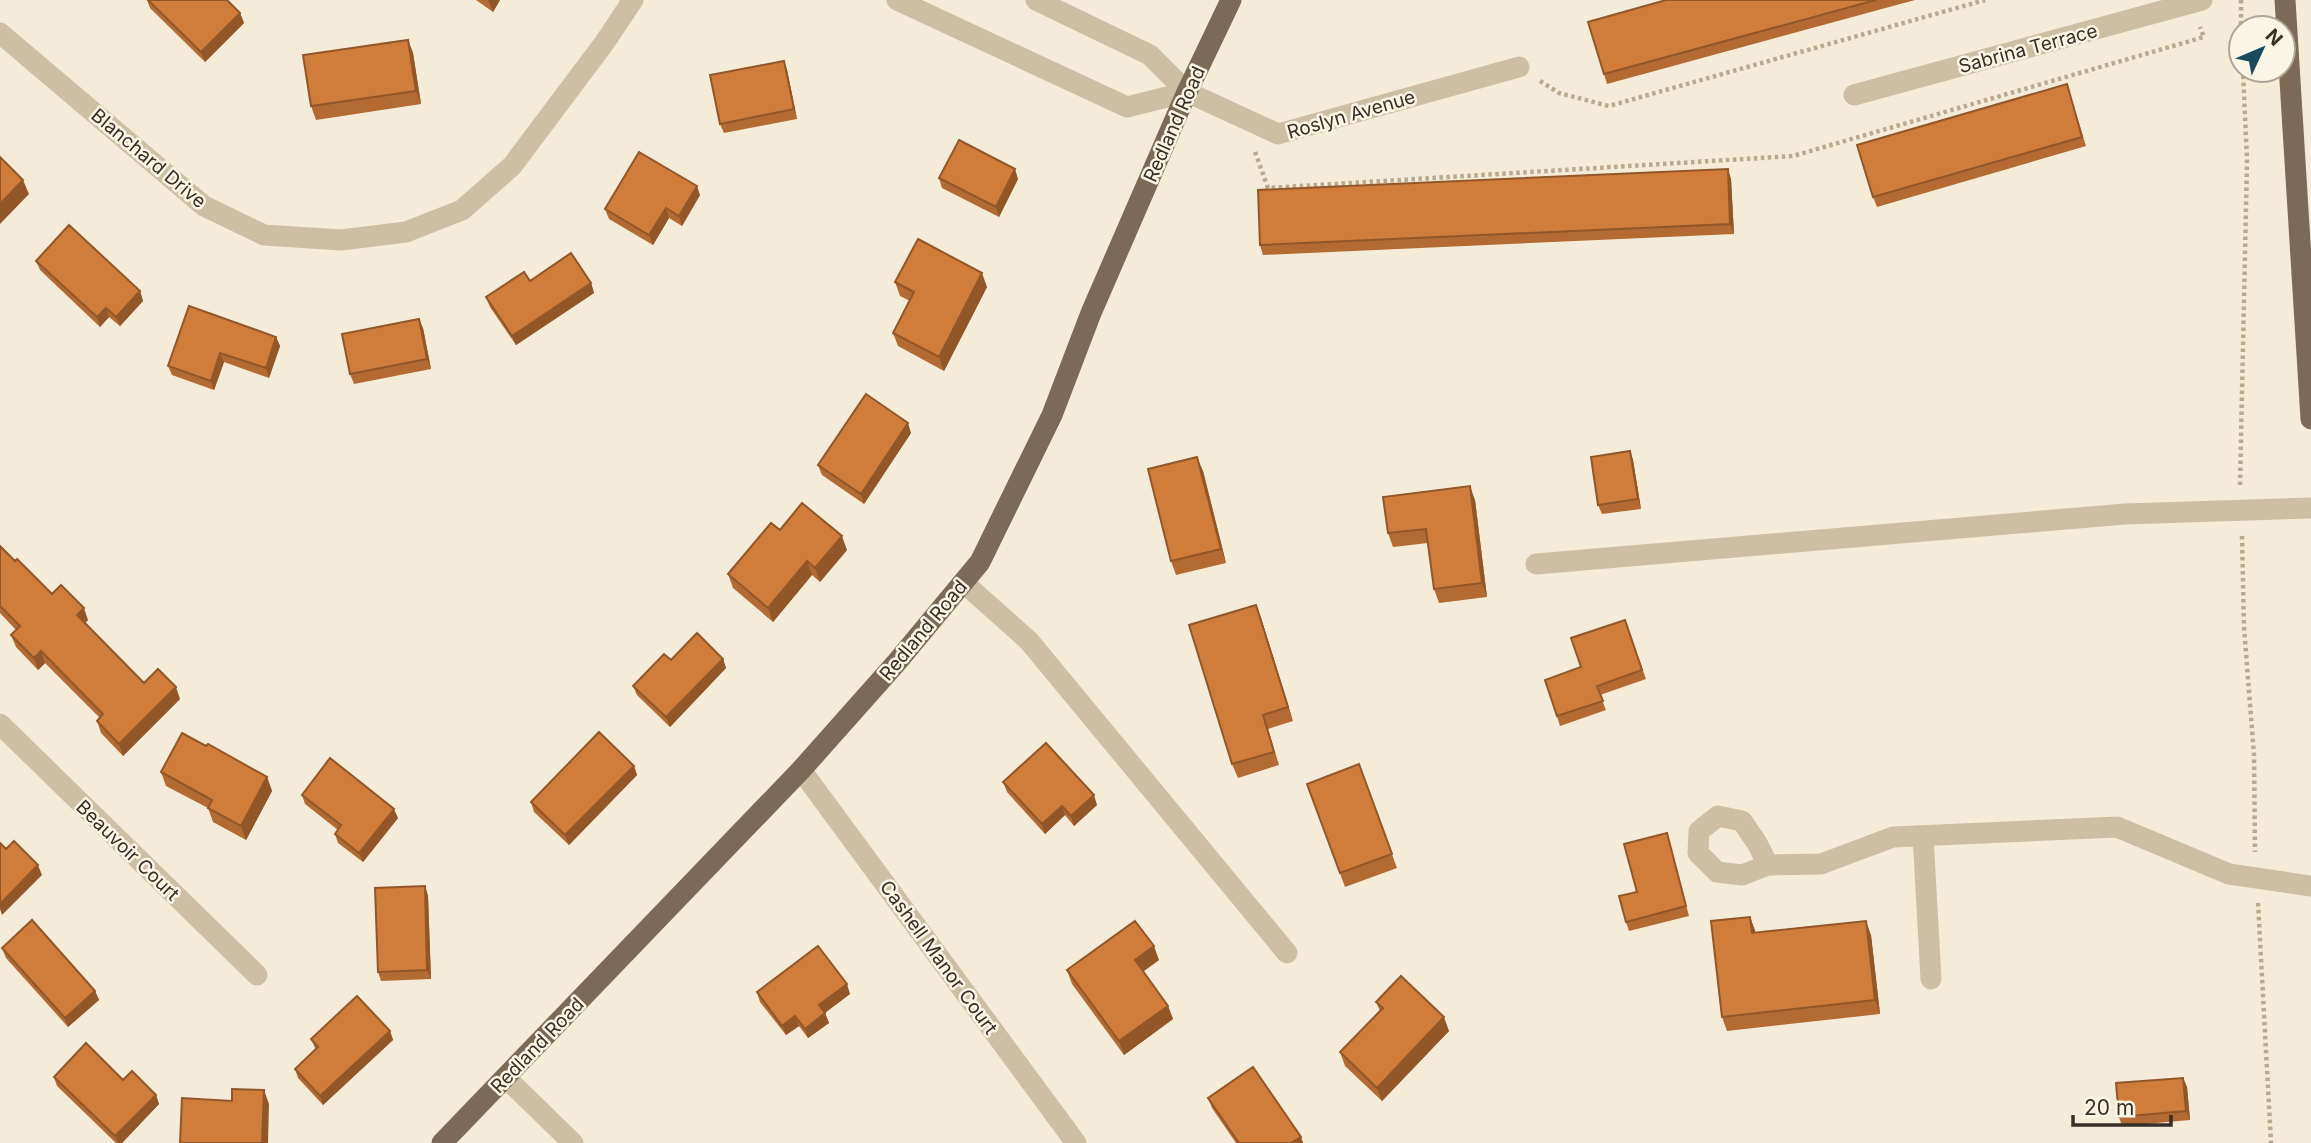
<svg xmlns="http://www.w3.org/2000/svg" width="2311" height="1143" font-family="Inter,sans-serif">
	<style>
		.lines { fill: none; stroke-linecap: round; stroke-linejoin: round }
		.path { stroke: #b9a98e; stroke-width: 4.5; stroke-dasharray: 3.5 3.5; stroke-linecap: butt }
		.minor { stroke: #cdbfa4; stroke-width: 21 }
		.major { stroke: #7b6a56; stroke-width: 21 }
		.wall { fill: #b36b33 }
		.shaded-wall { fill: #925729 }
		.building { fill: #d07c3b; stroke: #925729; stroke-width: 2 }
		.labels { text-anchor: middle; stroke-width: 5; stroke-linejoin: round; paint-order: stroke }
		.street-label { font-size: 19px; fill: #372f26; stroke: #fbf5e6 }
	</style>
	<rect width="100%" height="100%" fill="#f4ecd9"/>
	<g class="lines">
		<path class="path" d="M2241,0V28
			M1540,81L1559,93L1609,106L1985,0
			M1255,152L1268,188L1793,156L2204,37L2200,27
			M2240,485L2247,161L2243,70
			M2242,536L2244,627L2254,755L2255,852
			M2258,903L2271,1143"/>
		<path class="minor" d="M897,0L1127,107L1187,92
			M1036,0L1150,55L1187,92L1278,134L1519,67
			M0,33L204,206L264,235L341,240L406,232L462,210L512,166L605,42L633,0
			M1854,95L2202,0
			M1536,564L2125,514L2311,508
			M964,583L1029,641L1287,953
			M0,724L257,975
			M801,770L1076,1143
			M1923,836L1931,979
			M1768,865L1757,843L1742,821L1718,816L1699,831L1698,853L1717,872L1742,875L1768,865L1821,864L1893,837L2117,827L2229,874L2311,886
			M506,1078L573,1143"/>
		<path class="major" d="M2285,0L2311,419
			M442,1143L801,770L897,662L980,562L1052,415L1091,313L1187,92L1231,0"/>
	</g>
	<path class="wall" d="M147,0L240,13L244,23L205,62L150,8Z
		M476,0H500L493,12Z
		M1666,0H1915L1607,84L1604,74Z
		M408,40L413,53L421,104L316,120L311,106Z
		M787,70L797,119L724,133L720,124Z
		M2067,84L2086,146L1877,207L1873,197Z
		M939,178L1018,179L999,217L942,188Z
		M1731,179L1734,234L1263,255L1260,245Z
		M700,195L682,226L669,218L653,245L609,219L605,209Z
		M36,261L140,291L143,301L120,326L109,317L100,327L40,270Z
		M530,281L591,283L594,293L516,345L490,307L486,297Z
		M895,282L987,287L944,371L898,346L893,333L910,301L900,296Z
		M423,328L431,369L354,384L350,374Z
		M276,337L280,346L269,378L224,362L214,390L172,375L168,366Z
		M911,433L864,504L822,475L818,465Z
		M1630,451L1633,460L1641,509L1602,514L1598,505Z
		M1203,471L1226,563L1176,575L1171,561Z
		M1475,500L1487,597L1439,603L1434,589L1428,543L1393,547L1388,533Z
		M780,530L847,550L820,582L812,575L773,622L733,588L728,574Z
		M0,546L15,561L52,594L88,620L85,623L144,683L180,699L123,756L101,733L97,721L100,718L45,663L38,670L16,647L11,635L16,630L0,613Z
		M1261,618L1293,721L1268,729L1279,765L1238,778L1232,764Z
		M1625,620L1646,679L1600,695L1606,710L1560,726L1545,680L1581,667Z
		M723,659L726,668L670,727L637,695L633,686L671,660Z
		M206,746L267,777L272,791L246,840L213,822L208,808L166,786L161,772Z
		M1359,764L1397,868L1345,887L1307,784Z
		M634,766L637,775L569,845L534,812L531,802Z
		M1003,782L1097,805L1074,826L1065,815L1045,834L1007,792Z
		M302,795L398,818L363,862L338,843L335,834L338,830L305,804Z
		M1667,833L1689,916L1629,931L1626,922L1637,892Z
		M425,886L428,896L431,979L381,981L378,972Z
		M1750,917L1755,933L1871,935L1880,1014L1727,1031L1722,1017Z
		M2,948L95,991L99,1000L68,1027L6,958Z
		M1159,960L1143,971L1168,1006L1173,1019L1124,1055L1072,984L1067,970Z
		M757,992L850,994L825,1013L829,1023L808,1038L799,1026L786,1035L760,1002Z
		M1376,1002L1449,1031L1382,1101L1345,1066L1340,1052L1380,1011Z
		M390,1031L393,1040L323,1105L298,1078L295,1069L316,1050L311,1039Z
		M54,1077L123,1080L156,1095L159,1104L122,1143H116L57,1086Z
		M2183,1078L2187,1087L2190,1120L2122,1126L2119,1117Z
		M1208,1098L1301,1137L1303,1143H1236L1212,1108Z"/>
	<path class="shaded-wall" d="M488,0H500L493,12Z
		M240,13L244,23L205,62L201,52Z
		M408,40L413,53L421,104L416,91Z
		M784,61L787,70L797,119L794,109Z
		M1015,169L1018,179L999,217L996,207Z
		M1728,169L1731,179L1734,234L1730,224Z
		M23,180L29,194L0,224V204Z
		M697,186L700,195L682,226L679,216Z
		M666,208L669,218L653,245L649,235Z
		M982,273L987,287L944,371L939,357Z
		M591,283L594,293L516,345L512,336Z
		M140,291L143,301L120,326L116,317Z
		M106,308L109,317L100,327L97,317Z
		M419,319L423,328L431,369L427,359Z
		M276,337L280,346L269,378L266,368Z
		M220,353L224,362L214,390L211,381Z
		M908,423L911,433L864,504L861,494Z
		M1630,451L1633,460L1641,509L1638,499Z
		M1197,457L1203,471L1226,563L1221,549Z
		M1470,486L1475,500L1487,597L1482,583Z
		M842,536L847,550L820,582L815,568Z
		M807,561L812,575L773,622L768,608Z
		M1256,605L1261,618L1293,721L1288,707Z
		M84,608L88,620L82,626L77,615Z
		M41,651L45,663L38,670L34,658Z
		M723,659L726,668L670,727L666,717Z
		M176,687L180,699L123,756L119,744Z
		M634,766L637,775L569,845L565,835Z
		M267,777L272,791L246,840L241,826Z
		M1094,795L1097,805L1074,826L1071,816Z
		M1062,806L1065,815L1045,834L1042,824Z
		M394,809L398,818L363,862L359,853Z
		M38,865L42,875L2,915L0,909V904Z
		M425,886L428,896L431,979L427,970Z
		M1750,917L1755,930L1757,947L1752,933Z
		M1866,921L1871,935L1880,1014L1875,1000Z
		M1154,946L1159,960L1140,974L1135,960Z
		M847,984L850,994L823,1014L819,1005Z
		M95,991L99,1000L68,1027L65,1018Z
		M1168,1006L1173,1019L1124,1055L1119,1041Z
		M825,1013L829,1023L808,1038L805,1029Z
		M795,1016L799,1026L786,1035L782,1026Z
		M1444,1017L1449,1031L1382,1101L1377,1088Z
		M390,1031L393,1040L323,1105L320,1096Z
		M2183,1078L2187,1087L2190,1120L2186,1111Z
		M264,1090L269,1104L268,1143H262Z
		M156,1095L159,1104L122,1143H118L115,1136Z
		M1301,1137L1303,1143H1291Z"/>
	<path class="building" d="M148,0H227L240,13L201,52Z
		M1666,0H1876L1604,74L1588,22Z
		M408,40L416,91L311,106L303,55Z
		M784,61L794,109L720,124L710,75Z
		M2067,84L2082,137L1873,197L1857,145Z
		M959,140L1015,169L996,207L939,178Z
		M639,152L697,186L679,216L666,208L649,235L605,209Z
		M0,157L23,180L0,204Z
		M1728,169L1730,224L1260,245L1258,190Z
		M69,225L140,291L116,317L106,308L97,317L36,261Z
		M918,239L982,273L939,357L893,333L914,292L895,282Z
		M571,253L591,283L512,336L486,297L524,272L530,281Z
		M189,306L276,337L266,368L220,353L211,381L168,366Z
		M419,319L427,359L350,374L342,334Z
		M866,394L908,423L861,494L818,465Z
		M1630,451L1638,499L1598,505L1591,457Z
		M1197,457L1221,549L1171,561L1148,469Z
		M1470,486L1482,583L1434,589L1426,529L1388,533L1383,497Z
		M802,503L842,536L815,568L807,561L768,608L728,574L771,523L780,530Z
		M0,546L15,561L17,559L52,594L61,585L84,608L77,615L144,683L158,669L176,687L119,744L97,721L103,714L41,651L34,658L11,635L20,626L0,606Z
		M1256,605L1288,707L1263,715L1274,752L1232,764L1189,625Z
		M1625,620L1642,670L1597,686L1603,701L1557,716L1545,680L1581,667L1571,638Z
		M697,633L723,659L666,717L633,686L664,654L671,660Z
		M599,732L634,766L565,835L531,802Z
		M182,733L206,746L208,744L267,777L241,826L208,808L212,800L161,772Z
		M1046,743L1094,795L1071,816L1062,806L1042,824L1003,782Z
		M330,758L394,809L359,853L335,834L341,825L302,795Z
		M1359,764L1392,854L1340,873L1307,784Z
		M1667,833L1686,906L1626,922L1619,896L1637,892L1624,844Z
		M14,841L38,865L0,904V843L6,849Z
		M425,886L427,970L378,972L375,888Z
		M1750,917L1752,933L1866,921L1875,1000L1722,1017L1711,921Z
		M32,920L95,991L65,1018L2,948Z
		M1135,921L1154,946L1135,960L1168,1006L1119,1041L1067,970Z
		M818,946L847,984L819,1005L825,1013L805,1029L795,1016L782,1026L757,992Z
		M1401,976L1444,1017L1377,1088L1340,1052L1383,1008L1376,1002Z
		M357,996L390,1031L320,1096L295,1069L318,1047L311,1039Z
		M86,1043L123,1080L132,1071L156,1095L115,1136L54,1077Z
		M1253,1067L1301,1137L1291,1143H1239L1208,1098Z
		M2183,1078L2186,1111L2119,1117L2116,1083Z
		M232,1089L264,1090L262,1143H180L182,1098L232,1101Z"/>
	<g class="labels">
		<g class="street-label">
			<text transform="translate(2028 48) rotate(-15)" y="7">Sabrina Terrace</text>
			<text transform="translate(1351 114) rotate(-16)" y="7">Roslyn Avenue</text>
			<text transform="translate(1174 124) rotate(-66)" y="7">Redland Road</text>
			<text transform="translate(149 158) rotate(40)" y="7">Blanchard Drive</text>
			<text transform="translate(923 630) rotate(-50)" y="7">Redland Road</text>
			<text transform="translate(128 850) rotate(44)" y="7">Beauvoir Court</text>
			<text transform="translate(939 957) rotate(54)" y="7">Cashell Manor Court</text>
			<text transform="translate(537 1045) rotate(-46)" y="7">Redland Road</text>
		</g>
	</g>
	<g transform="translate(2262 49) rotate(46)"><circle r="33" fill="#fbf5e6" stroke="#ada699" stroke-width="2"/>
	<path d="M0-5L12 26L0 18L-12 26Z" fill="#184b5d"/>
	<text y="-10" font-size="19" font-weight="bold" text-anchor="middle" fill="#372f26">N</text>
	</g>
	<path d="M2073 1115v10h98v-10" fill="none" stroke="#372f26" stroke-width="3.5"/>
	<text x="2084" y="1115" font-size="21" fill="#372f26" stroke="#fbf5e6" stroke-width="5" paint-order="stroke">20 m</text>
</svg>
